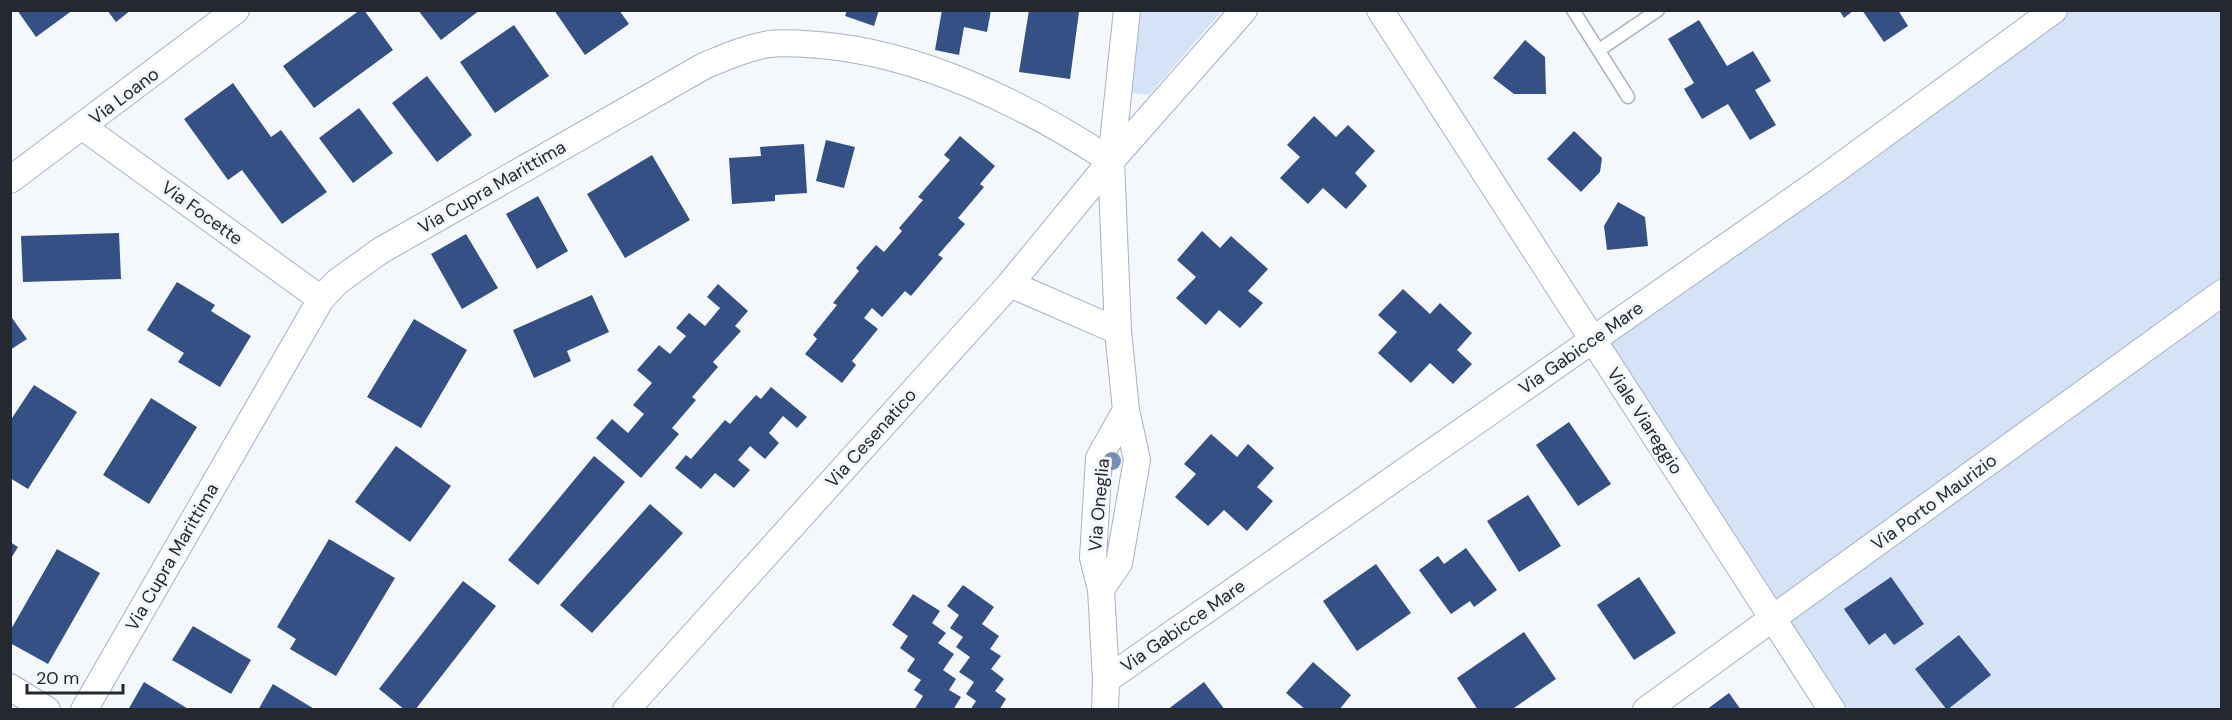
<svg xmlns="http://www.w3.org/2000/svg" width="2232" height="720" font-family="'DM Sans',sans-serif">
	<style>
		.green { fill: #d6e2f6 }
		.building { fill: #345085 }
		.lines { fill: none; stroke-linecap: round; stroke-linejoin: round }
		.service-casing { stroke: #a6b2c6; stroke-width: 15 }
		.minor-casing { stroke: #a6b2c6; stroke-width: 28 }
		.service { stroke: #fff; stroke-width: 12 }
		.minor { stroke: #fff; stroke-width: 26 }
		.tree { fill: #788db5 }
		.labels { text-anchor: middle; stroke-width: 6; stroke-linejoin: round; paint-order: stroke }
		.street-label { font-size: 18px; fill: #242931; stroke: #f4f7fb }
	</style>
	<rect width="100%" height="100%" fill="#f4f7fb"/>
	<path class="green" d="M1141,11H1222L1149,95L1132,93Z
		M2060,11H2221V709H1832L1593,340Z"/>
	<path class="building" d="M17,10H73L36,37Z
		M107,10H131L116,22Z
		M360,10H364L393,50L314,108L283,66Z
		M418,10H480L441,40Z
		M554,10H619L629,24L585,55Z
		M847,10H879L874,26L845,16Z
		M942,10H991L987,32L964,27L959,55L935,50Z
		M1029,10L1079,12L1070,79L1019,72Z
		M1839,10H1854L1844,18Z
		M1862,10H1898L1908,26L1884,42Z
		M1699,20L1727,66L1753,51L1771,81L1755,90L1776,125L1750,140L1728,104L1702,119L1684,89L1694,83L1668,39Z
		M514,25L549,76L495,113L460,62Z
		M1525,40L1545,57L1546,94H1514L1493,78Z
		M427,76L472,135L437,162L392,103Z
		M233,83L271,137L281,130L327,192L282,224L242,170L228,180L184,119Z
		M359,108L393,153L353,183L319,138Z
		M1314,116L1336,137L1348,125L1375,151L1355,173L1367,186L1346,209L1323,188L1308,204L1280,178L1300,157L1287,145Z
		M1574,131L1602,158L1600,172L1581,192L1547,159Z
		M960,136L995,166L980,184L984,187L958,218L965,224L938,255L943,258L911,296L905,291L882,317L872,308L864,318L878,329L852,361L856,365L842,383L805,354L817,339L813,335L837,305L833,303L859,271L856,268L876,245L884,252L902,231L899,228L923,200L918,197L950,160L944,155Z
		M826,140L855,147L844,188L816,181Z
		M804,144L807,193L775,195V201L732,204L729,158L761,156L760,147Z
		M652,155L690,220L625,258L587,194Z
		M538,196L568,251L537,269L506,214Z
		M1618,202L1645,217L1648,246L1607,250L1604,226Z
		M1202,231L1220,248L1231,236L1268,269L1248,291L1263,303L1240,328L1219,310L1206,325L1176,298L1196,277L1177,260Z
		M119,233L121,279L23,282L21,236Z
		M466,234L498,288L462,309L431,254Z
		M177,282L215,305L211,311L251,336L220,387L178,362L184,353L147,330Z
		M718,284L748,311L735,326L741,331L713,362L718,367L692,397L696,400L672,428L679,434L641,478L596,438L612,419L628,433L644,414L633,405L652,383L637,370L659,345L670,354L686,336L676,328L689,313L705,326L720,308L707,297Z
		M1403,289L1430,314L1440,303L1472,333L1457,350L1472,364L1453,384L1430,363L1411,383L1378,353L1397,332L1378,315Z
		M592,295L609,332L567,351L571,361L534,378L513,330Z
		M10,315L27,339L10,350Z
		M414,319L467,350L421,428L367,397Z
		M34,385L77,412L28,489L10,478V421Z
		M771,387L807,417L797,428L783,416L769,433L779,443L765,459L750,446L738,460L750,470L734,488L715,473L701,489L675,468L686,455L691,459L725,420L730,424L756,395L761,399Z
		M151,398L197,427L149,504L103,475Z
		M1569,422L1611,484L1578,506L1536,445Z
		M1211,434L1237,457L1248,444L1274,468L1257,487L1273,501L1247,531L1224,510L1208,526L1175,497L1196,474L1184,464Z
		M396,446L451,486L410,542L355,502Z
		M594,456L625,482L538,585L508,560Z
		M1528,495L1561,546L1519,572L1487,521Z
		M650,504L683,533L592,633L560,605Z
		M329,539L395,578L336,676L290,649L296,639L277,627Z
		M10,542L18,547L10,560Z
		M1466,548L1497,590L1474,607L1470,601L1451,614L1419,570L1438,556L1444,564Z
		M57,549L100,573L48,664L10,643V631Z
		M1376,564L1411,613L1357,651L1323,601Z
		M1639,577L1676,633L1634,660L1597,605Z
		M1891,577L1924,624L1894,645L1885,633L1869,645L1844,609Z
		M463,581L496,606L415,710H405L379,689Z
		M963,585L994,607L982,624L999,636L990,649L1001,656L991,669L1004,679L995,691L1006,699L999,710H970L976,701L966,694L974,682L959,672L970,657L956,647L963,637L950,628L959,615L947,606Z
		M913,594L940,611L932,623L946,633L938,643L954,654L943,670L956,679L949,690L961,697L953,710H914L923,696L914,690L921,680L907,671L915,659L900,648L908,636L892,625Z
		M193,626L251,660L231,694L172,660Z
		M1524,632L1556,679L1511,710H1478L1457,678Z
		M1959,635L1991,675L1947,710L1915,669Z
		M1313,662L1351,695L1339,710H1306L1286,693Z
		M144,682L190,710H128Z
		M1204,682L1225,710H1167Z
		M273,684L316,710H258Z
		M1729,693L1741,710H1706Z"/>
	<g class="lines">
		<g class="service-casing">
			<path id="service" d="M1573,10L1628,97
				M1599,50L1658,10"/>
		</g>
		<g class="minor-casing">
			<path id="minor" d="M1380,10L1832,710
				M83,127L321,299
				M10,180L236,10
				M1010,284L1118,331
				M1101,589L1119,563L1137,460L1126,410L1118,331L1111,161L1127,10
				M1106,680L1823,179L2054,10
				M10,687L47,710
				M84,710L321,299L337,282L380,251L704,66C726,57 746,48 769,44C785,42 803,44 819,45C920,53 1027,105 1111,161
				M626,710L1010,284L1111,161L1244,10
				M1105,710L1106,680L1101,589L1093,558L1099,458L1126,410
				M1646,710L2222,293"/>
		</g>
		<use href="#service" class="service"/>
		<use href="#minor" class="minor"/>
	</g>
	<circle class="tree" cx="1112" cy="461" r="9"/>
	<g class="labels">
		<g class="street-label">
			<text transform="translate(124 96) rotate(-37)" y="6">Via Loano</text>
			<text transform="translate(492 187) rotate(-30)" y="6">Via Cupra Marittima</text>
			<text transform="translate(202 213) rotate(36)" y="6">Via Focette</text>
			<text transform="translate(1581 348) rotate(-35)" y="6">Via Gabicce Mare</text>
			<text transform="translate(1645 421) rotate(57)" y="6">Viale Viareggio</text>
			<text transform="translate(871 438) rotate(-48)" y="6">Via Cesenatico</text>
			<text transform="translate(1934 502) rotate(-36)" y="6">Via Porto Maurizio</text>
			<text transform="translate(1099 505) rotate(-85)" y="6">Via Oneglia</text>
			<text transform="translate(172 557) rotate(-60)" y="6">Via Cupra Marittima</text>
			<text transform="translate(1183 626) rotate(-35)" y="6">Via Gabicce Mare</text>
		</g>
	</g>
	<rect width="2232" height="720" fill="none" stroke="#242931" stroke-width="24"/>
	<path d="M27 684v9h96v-9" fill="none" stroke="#242931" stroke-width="3"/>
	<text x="36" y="684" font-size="18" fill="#242931" stroke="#f4f7fb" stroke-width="4.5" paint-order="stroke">20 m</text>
</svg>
